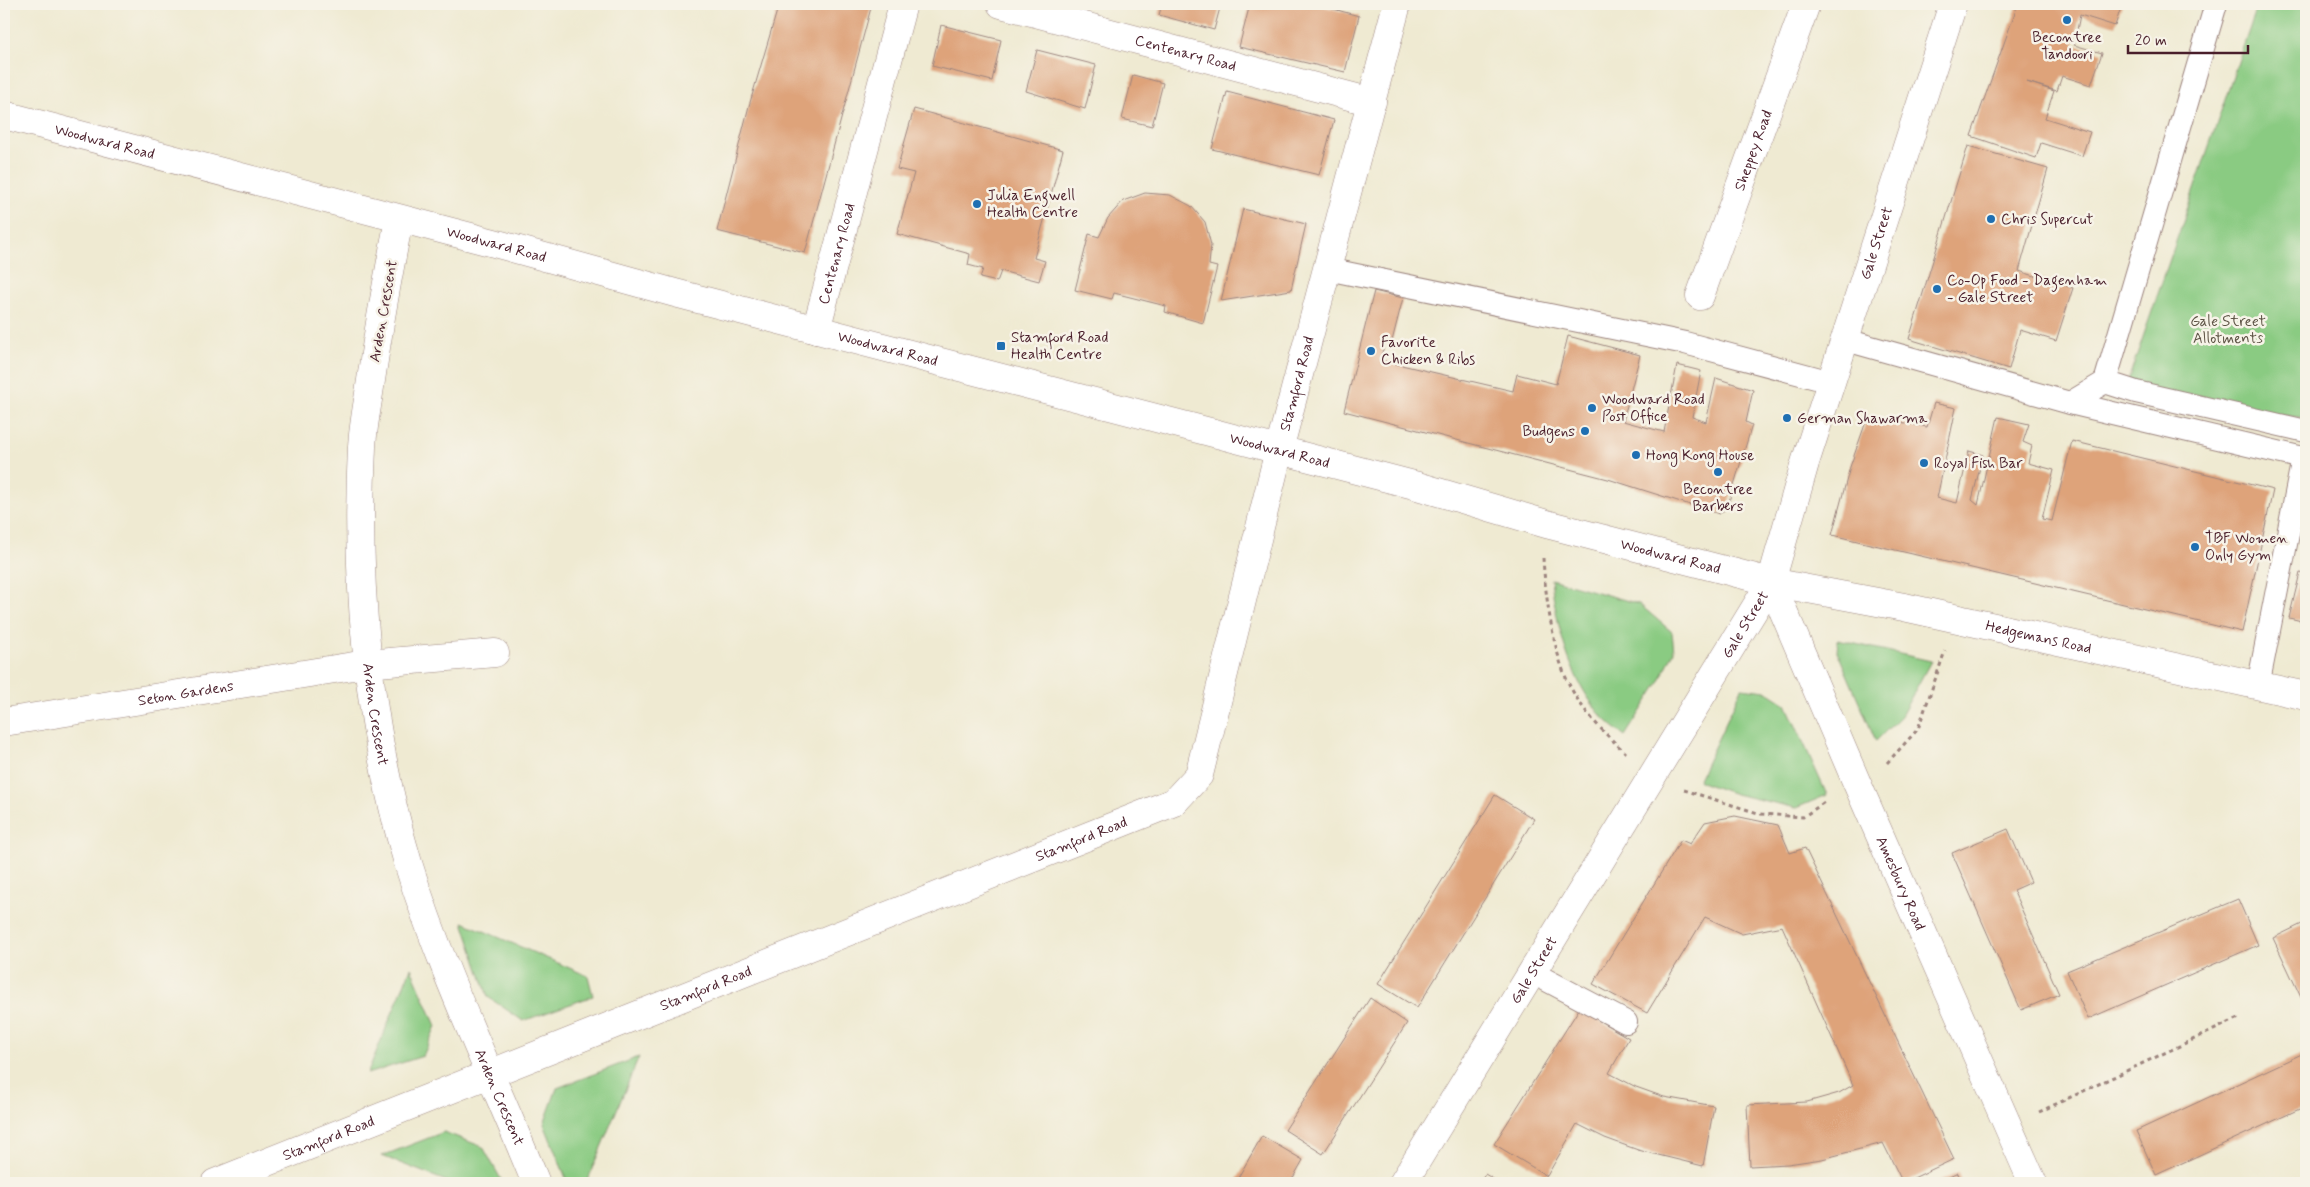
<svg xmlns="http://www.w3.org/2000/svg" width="2310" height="1187" font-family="Mynerve,sans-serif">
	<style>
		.green { fill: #8acb82; stroke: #6a7556 }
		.building { fill: #dea37a }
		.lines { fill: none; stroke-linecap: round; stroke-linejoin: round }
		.service-casing { stroke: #9c847e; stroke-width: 24 }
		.minor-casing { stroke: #9c847e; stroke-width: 29 }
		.tertiary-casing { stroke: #9c847e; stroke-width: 29 }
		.path { stroke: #9c847e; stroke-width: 3; stroke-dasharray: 4 4; stroke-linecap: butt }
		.service { stroke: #fff; stroke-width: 22 }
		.minor { stroke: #fff; stroke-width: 28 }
		.tertiary { stroke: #fff; stroke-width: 28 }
		.poi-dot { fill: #1f6fb2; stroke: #f7f3e8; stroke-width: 2 }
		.labels { text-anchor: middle; stroke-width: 5; stroke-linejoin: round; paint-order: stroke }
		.poi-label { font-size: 15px; fill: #4a1f2b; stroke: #f7f3e8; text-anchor: start }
		.street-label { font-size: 15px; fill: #4a1f2b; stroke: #f7f3e8 }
		.park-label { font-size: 15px; fill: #5d5345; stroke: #f7f3e8 }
	</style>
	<rect width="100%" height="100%" fill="#f7f3e8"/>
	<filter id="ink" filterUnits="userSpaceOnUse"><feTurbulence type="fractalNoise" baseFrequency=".02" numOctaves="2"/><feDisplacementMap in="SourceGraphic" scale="10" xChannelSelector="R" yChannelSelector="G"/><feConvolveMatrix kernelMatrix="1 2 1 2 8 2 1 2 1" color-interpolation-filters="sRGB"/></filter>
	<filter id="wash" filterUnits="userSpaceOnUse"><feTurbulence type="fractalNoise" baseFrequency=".0096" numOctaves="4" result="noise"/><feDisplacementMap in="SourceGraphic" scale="20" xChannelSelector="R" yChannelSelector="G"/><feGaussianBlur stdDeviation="1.12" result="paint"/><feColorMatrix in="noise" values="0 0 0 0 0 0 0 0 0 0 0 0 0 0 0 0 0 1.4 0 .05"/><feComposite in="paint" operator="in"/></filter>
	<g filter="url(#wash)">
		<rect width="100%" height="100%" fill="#efead2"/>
		<path class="green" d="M2258,4H2306V418L2122,398Z
			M1551,579L1639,604L1672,632L1674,651L1660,681L1625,736C1616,729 1606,721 1599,713C1568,674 1557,627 1551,579Z
			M1838,640L1931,661L1901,716L1876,741L1837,651Z
			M1742,688L1766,691L1786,704L1827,795L1796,808L1735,794L1698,781Z
			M463,922L588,976L593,996L523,1021L488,997Z
			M411,968L436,1026L423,1056L367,1074Z
			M639,1057L586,1183H568L544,1124L557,1088Z
			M444,1132L483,1147L503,1183H451L382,1156Z"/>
		<g id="blocks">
			<path class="building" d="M779,4H872L805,253L717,231L749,106Z
				M1162,4H1221L1214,30L1159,15Z
				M1250,4H1315L1359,16L1345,72L1239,47Z
				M2018,4H2122L2115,26L2080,15L2074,45L2102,53L2091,85L2062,76L2057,91L2027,82L2054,91L2045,118L2090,132L2082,156L2041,143L2036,158L1971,136Z
				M941,25L1001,40L992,81L932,66Z
				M1037,50L1096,65L1085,109L1026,91Z
				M1133,75L1163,83L1152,126L1122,119Z
				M1227,92L1334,120L1319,175L1212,149Z
				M914,109L1063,150L1034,258L1045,261L1039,281L1001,271L997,282L980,278L983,269L968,265L970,254L897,234L914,173L897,169Z
				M1968,146L2048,169L2019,271L2073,288L2056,341L2020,330L2009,369L1909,339Z
				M1145,193L1170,195L1191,206L1205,222L1211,245L1209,265L1217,267L1203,323L1165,312L1166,306L1114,293L1112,299L1075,290L1089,234L1099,237L1108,218L1123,201Z
				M1243,209L1306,224L1291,290L1221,301Z
				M1374,291L1403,298L1392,341L1386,339L1380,360L1513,391L1517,374L1556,384L1568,336L1640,355L1623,421L1664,432L1677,365L1701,371L1692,417L1706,422L1716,378L1753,390L1746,422L1752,425L1727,508L1719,514L1608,479L1344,411Z
				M1934,403L1956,408L1937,498L1957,503L1969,451L1983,455L1972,500L1978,505L1998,417L2029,424L2023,442L2032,446L2028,463L2054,470L2042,519L2052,521L2072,441L2273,490L2242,632L1832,535L1850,467L1868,416L1927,427Z
				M2300,573L2306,574V622L2289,618Z
				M1495,795L1534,819L1417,1008L1378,984Z
				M1735,816L1778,825L1790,853L1805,848L1954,1159L1903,1183L1883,1143L1822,1159L1788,1164L1750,1166L1747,1105L1807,1102L1839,1093L1853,1085L1782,926L1742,934L1705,917L1647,1013L1593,984L1681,840L1690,844L1705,822Z
				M2008,829L2031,882L2013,890L2059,994L2021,1010L1952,853Z
				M2238,899L2258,945L2088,1019L2067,971Z
				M2306,922V1008L2273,938Z
				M1370,998L1407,1023L1323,1154L1285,1130Z
				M1579,1009L1629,1038L1609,1073L1636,1087L1664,1097L1714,1106L1703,1166L1638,1150L1605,1138L1577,1124L1547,1176L1494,1144Z
				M2306,1052V1106L2156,1175L2136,1131Z
				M1262,1136L1303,1160L1290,1183H1235Z
				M1958,1173L1962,1183H1936Z
				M1485,1174L1500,1183H1480Z"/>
		</g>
	</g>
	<g filter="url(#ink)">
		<use href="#blocks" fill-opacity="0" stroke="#9c847e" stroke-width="1"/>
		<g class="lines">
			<g class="service-casing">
				<path id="service" d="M1327,269L1685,343L1831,382
					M1846,340L2070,403L2303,458L2258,686
					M2105,382L2136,392L2306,431
					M2070,403L2105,382L2216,4
					M1533,973L1626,1022"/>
			</g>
			<g class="minor-casing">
				<g id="minor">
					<path id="s1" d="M1001,4L1372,102"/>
					<path id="s2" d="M399,220C388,275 378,331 370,387C367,407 363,427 362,447C355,587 368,728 408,863C442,973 493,1077 536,1183"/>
					<path id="s3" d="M1700,296L1806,4"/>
					<path id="s4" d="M816,330L903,4"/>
					<path id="s5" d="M1771,582L1856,781L2033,1183"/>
					<path id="s6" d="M4,722L366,664L495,653"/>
					<path id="s7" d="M215,1183L1174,802L1199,775L1279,450L1397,4"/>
					<path id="s8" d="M1403,1183L1771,582"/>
				</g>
			</g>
			<g class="tertiary-casing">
				<g id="tertiary">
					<path id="s9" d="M4,115L494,243L675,293L1414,485L1550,525L1771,582L1904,607L2306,696"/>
					<path id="s10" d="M1771,582L1805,463L1953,4"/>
				</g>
			</g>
			<path class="path" d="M1543,558C1545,593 1553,651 1568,682C1581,710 1603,732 1626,753
				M1887,763L1918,729L1945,651
				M1684,790L1761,814L1803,817L1826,801
				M2039,1112L2239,1018"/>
			<use href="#service" class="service"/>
			<use href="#minor" class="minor"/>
			<use href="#tertiary" class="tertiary"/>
		</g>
	</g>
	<g class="poi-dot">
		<circle cx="2067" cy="20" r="5"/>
		<circle cx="977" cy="204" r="5"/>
		<circle cx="1991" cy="219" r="5"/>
		<circle cx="1937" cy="289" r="5"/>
		<rect x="996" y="341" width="10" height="10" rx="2.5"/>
		<circle cx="1371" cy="351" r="5"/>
		<circle cx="1592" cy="408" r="5"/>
		<circle cx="1787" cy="418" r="5"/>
		<circle cx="1585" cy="431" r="5"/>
		<circle cx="1636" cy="455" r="5"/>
		<circle cx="1924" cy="463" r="5"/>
		<circle cx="1718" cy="472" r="5"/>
		<circle cx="2195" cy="547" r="5"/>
	</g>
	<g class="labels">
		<g class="poi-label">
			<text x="2067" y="42" text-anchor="middle">Becontree<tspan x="2067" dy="17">Tandoori</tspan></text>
			<text x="987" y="200">Julia Engwell<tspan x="987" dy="17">Health Centre</tspan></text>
			<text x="2001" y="224">Chris Supercut</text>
			<text x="1947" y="285">Co-Op Food - Dagenham<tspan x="1947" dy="17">- Gale Street</tspan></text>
			<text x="1011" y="342">Stamford Road<tspan x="1011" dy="17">Health Centre</tspan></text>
			<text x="1381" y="347">Favorite<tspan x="1381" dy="17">Chicken &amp; Ribs</tspan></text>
			<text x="1602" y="404">Woodward Road<tspan x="1602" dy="17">Post Office</tspan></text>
			<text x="1797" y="423">German Shawarma</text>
			<text x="1575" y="436" text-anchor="end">Budgens</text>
			<text x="1646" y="460">Hong Kong House</text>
			<text x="1934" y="468">Royal Fish Bar</text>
			<text x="1718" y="494" text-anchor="middle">Becontree<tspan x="1718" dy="17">Barbers</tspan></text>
			<text x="2205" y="543">TBF Women<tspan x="2205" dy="17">Only Gym</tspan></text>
		</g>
		<g class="street-label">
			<text dy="5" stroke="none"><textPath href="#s1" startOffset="191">Centenary Road</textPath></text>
			<text dy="5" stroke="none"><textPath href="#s9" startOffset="104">Woodward Road</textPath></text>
			<text dy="5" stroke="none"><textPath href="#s3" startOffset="155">Sheppey Road</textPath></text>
			<text dy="5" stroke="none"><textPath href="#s10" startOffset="355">Gale Street</textPath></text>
			<text dy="5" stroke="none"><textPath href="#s9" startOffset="509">Woodward Road</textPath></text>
			<text dy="5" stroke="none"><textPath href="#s4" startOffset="79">Centenary Road</textPath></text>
			<text transform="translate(383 311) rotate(-80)" y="5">Arden Crescent</text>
			<text dy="5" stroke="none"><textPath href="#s9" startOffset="914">Woodward Road</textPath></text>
			<text dy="5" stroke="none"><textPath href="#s7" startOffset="1472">Stamford Road</textPath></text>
			<text dy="5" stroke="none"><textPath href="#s9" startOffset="1319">Woodward Road</textPath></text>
			<text dy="5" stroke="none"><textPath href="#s9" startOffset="1724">Woodward Road</textPath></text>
			<text dy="5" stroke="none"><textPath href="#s8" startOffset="655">Gale Street</textPath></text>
			<text dy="5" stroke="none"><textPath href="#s9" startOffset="2101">Hedgemans Road</textPath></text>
			<text dy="5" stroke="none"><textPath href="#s6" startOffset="184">Seton Gardens</textPath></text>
			<text dy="5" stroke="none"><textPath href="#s2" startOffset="498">Arden Crescent</textPath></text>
			<text dy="5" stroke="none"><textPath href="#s7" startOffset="932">Stamford Road</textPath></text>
			<text dy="5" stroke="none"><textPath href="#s5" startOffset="328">Amesbury Road</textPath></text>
			<text dy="5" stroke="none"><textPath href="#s8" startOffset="250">Gale Street</textPath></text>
			<text dy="5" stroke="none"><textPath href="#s7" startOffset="528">Stamford Road</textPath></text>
			<text dy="5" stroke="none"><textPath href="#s2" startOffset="902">Arden Crescent</textPath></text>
			<text dy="5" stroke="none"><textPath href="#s7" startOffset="122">Stamford Road</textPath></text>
		</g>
		<g class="park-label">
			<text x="2228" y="326">Gale Street<tspan x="2228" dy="17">Allotments</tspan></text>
		</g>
	</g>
	<rect width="2310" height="1187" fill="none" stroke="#f7f3e8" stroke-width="20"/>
	<path d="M2128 45v8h120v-8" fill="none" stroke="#4a1f2b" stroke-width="2.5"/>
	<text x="2135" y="45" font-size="15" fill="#4a1f2b" stroke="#f7f3e8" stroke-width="4" paint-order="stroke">20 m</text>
</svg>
